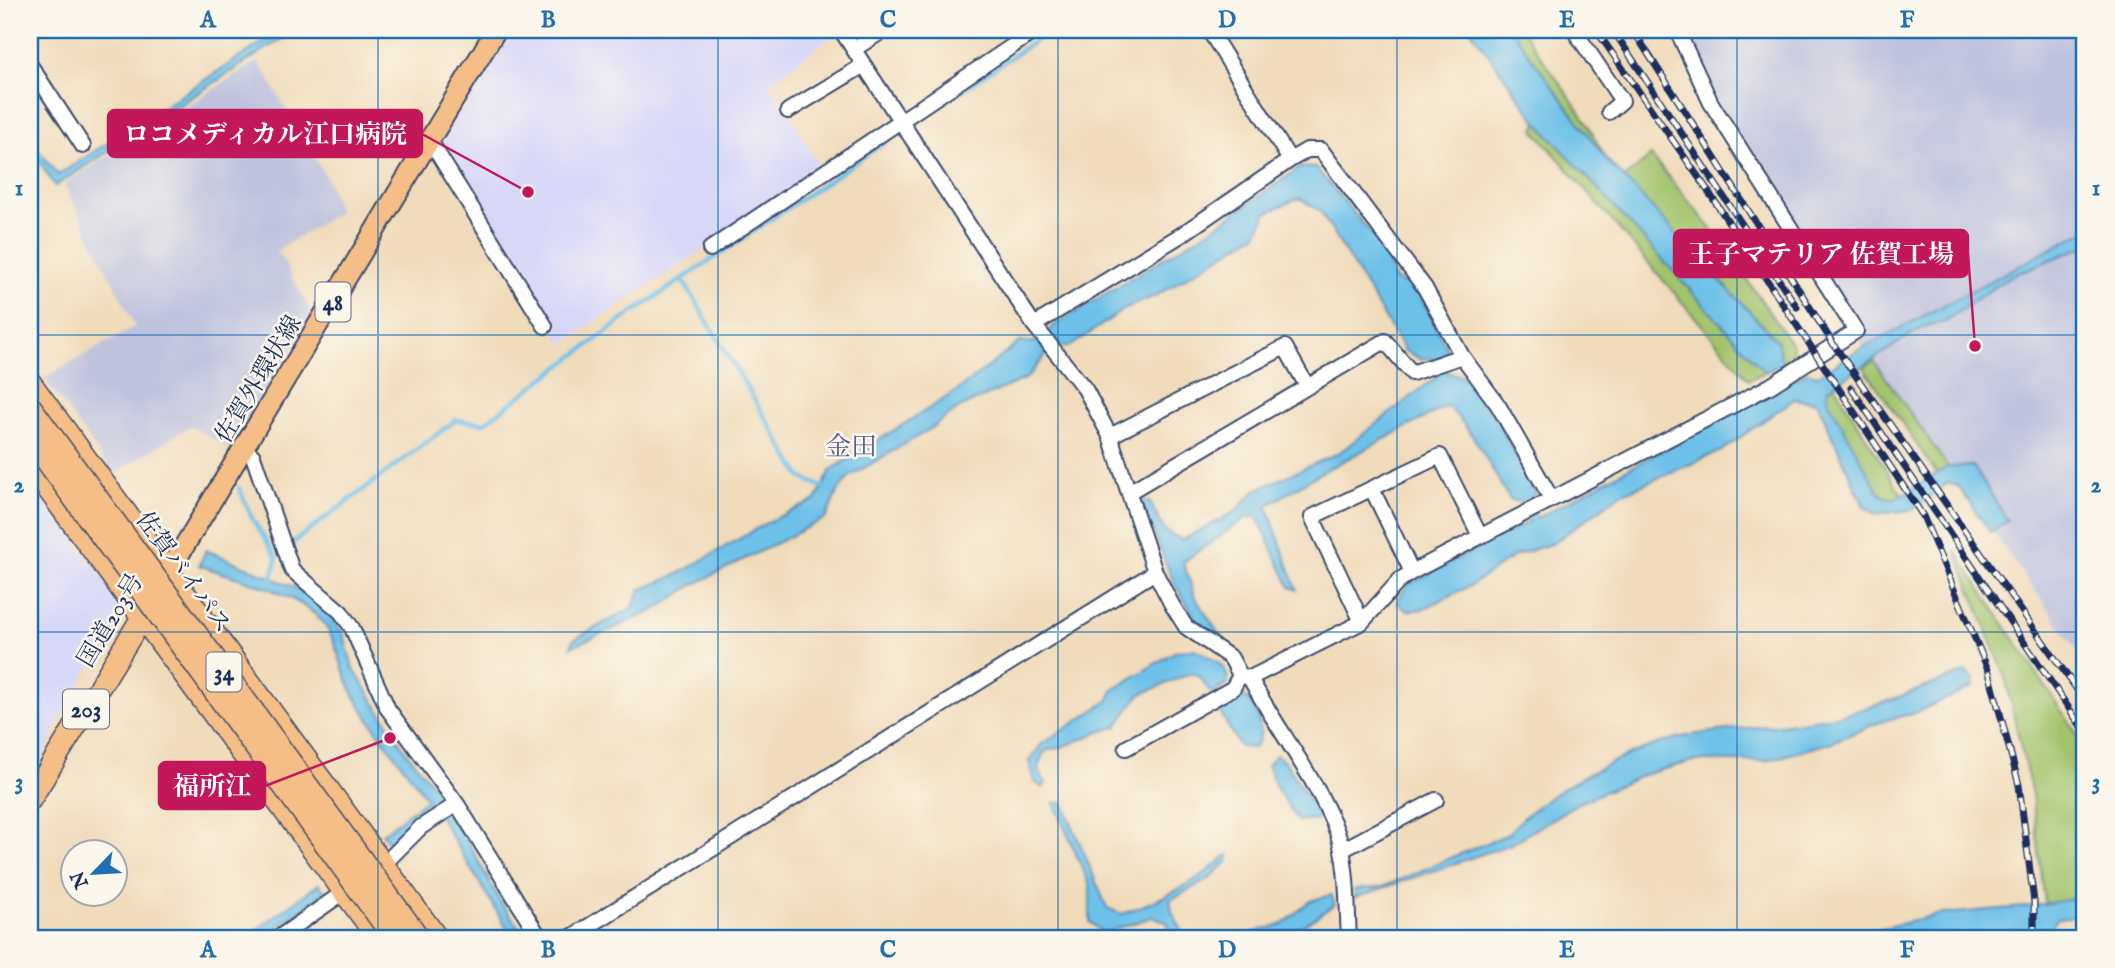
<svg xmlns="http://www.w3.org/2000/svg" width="2115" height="968" font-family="'IM FELL English','Noto Serif JP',serif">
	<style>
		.built { fill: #d8d7f8 }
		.industrial { fill: #bfc2dd }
		.green { fill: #a1c36b; stroke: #5e7964; stroke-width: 2 }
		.water { fill: #6dc1e9; stroke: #4478a4; stroke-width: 2 }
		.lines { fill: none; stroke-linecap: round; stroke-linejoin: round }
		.stream { stroke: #6dc1e9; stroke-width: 4.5 }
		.minor-casing { stroke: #3b496c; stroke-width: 18 }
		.major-casing { stroke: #3b496c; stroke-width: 23 }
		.highway-casing { stroke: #3b496c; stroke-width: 24 }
		.minor { stroke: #fff; stroke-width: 14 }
		.major { stroke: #f6be87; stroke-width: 19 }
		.highway { stroke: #f6be87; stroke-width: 21 }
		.rail-casing { stroke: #1b2f5e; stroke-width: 7 }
		.rail { stroke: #fbf7ec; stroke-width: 4.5; stroke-dasharray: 13; stroke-linecap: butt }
		.highway-bridge-casing { stroke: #3b496c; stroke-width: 24; stroke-linecap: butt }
		.highway-bridge { stroke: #f6be87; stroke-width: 21 }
		.grid { fill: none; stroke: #1f6fb2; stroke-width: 2; stroke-opacity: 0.55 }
		.labels { text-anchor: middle; stroke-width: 5; stroke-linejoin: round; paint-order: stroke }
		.shield { fill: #fbf7ec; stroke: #5e6b89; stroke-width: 2 }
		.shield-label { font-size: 23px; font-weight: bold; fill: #1b2f5e }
		.street-label { font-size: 24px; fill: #1b2f5e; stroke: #fbf7ec }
		.neighbourhood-label { font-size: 26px; fill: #5a5c95; stroke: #fbf7ec }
		.leader { fill: none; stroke: #c2185b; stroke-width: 2.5 }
		.callout-dot { fill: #c2185b; stroke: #fbf7ec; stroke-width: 2.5 }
		.callout { fill: #c2185b; stroke: #c2185b; stroke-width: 2.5 }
		.callout-label { font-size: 26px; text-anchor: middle; font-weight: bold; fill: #fff }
		.neatline { fill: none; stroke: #1f6fb2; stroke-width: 2.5 }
		.grid-label { font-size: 23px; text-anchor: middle; font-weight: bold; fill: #1f6fb2 }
	</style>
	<rect width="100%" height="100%" fill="#fbf7ec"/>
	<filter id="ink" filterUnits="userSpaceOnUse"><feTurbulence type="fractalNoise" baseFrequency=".0143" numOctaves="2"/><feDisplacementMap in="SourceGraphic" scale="14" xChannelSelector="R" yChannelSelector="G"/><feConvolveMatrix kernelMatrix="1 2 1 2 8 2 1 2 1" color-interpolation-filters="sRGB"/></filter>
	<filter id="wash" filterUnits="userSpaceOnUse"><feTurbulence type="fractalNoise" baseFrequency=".00686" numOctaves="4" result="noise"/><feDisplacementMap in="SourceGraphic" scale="28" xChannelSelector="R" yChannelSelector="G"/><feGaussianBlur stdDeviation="1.57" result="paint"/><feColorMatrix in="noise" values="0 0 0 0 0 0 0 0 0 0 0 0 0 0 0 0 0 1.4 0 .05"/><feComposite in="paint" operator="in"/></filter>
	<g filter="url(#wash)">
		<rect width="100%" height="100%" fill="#f0dbba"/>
		<path class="built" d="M509,30H834L836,33L768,84L788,111L821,170L562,344L439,144Z
			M30,480L118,598L122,613L62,715L34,774L30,772Z"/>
		<path class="industrial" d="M1677,30H2085V661L1880,373L1754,171Z
			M258,61L327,179L339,212L277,250L314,317L282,364L234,450L190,426L114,474L44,378L135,326L64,184Z"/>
		<path class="green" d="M1511,30H1522L1581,113L1607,160Z
			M1537,122L1765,372L1749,380L1534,130Z
			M1651,156L1712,229L1793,346V359L1783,364L1777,341L1624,178Z
			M1874,361L1948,467L1937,474L1864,368Z
			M1834,385L1902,495L1893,500L1880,494L1826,398L1828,389Z
			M1955,550L2085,746V897L2045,904L2032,795L2004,673Z"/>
		<path class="water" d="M282,30H295L55,186L34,153L39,151L58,175Z
			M1471,30H1511L1607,160L1777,341L1783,364L1765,372L1537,122Z
			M1301,167L1316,168L1387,252L1394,279L1416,288L1448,350L1442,357L1448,373L1461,375L1498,422L1536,494L1528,501L1537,518L1807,372L1818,375L1858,350L2085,231V246L2010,276L1945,321L1923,327L1828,389L1827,398L1880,494L1893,500L1948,467L1973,466L2008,521L1990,532L1958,486L1948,483L1912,510L1876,514L1864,506L1817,402L1794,399L1721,451L1621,494L1553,543L1514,556L1470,586L1423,609L1407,611L1397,602L1407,585L1530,521L1521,502L1510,500C1490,468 1475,431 1447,406L1322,472L1267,506L1297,590L1290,587L1257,516L1246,518L1183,562L1195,597L1219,634L1200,627L1173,581L1141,501H1149L1165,531L1182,540L1235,512L1256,490L1340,452L1439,375L1432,358L1420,359L1405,351L1320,211L1299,198L1266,213L1257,234L1157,295L1126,308L1071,346H1053L1027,378L961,407L927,431L849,477L837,493L826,518L693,585L655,610L571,647L573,640L632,608L640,590L678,574L770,521L816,500L831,470L958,390L1020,342H1036L1056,324L1210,230Z
			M206,550L308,593L330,614L344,636L353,668L404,749L447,803L499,899L526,938H513L435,809L391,846L382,834L427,799C403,764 373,730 353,693C339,668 337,633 317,616C287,589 236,579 199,565Z
			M1195,649C1210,658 1231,664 1227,685L1211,693L1199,676L1191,673L1139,695L1116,727C1089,733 1072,747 1045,751C1037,764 1037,772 1046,783L1043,788L1034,781L1029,761L1042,744L1109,700L1113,690L1176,651Z
			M1966,672L1974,679L1973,687L1917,712L1880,722L1832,742L1766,761H1694L1646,774L1578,803L1511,844L1355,898L1354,890L1382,887L1508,834C1542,792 1630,749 1682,737C1727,727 1774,728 1820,719C1869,711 1919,689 1966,672Z
			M1237,691C1255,702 1269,729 1254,748L1240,747L1216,705Z
			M1276,755L1286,763L1321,819L1298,821L1277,789L1267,765Z
			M1054,803H1063L1107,908L1122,914C1161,899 1198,883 1228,854L1229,860L1209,879L1170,900L1172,912L1186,938H1174L1166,921L1152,917L1103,933L1090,922V886Z
			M319,884L325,892L262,938H245Z
			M1331,895L1335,904C1294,933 1286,938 1235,938L1283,924L1310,901Z
			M2085,897V915L2057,919L2045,937L2022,938L2016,930L2009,931L2005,938H1855L1863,933L1941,914L2025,907Z"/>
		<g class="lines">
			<path class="stream" d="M1218,30L1246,77
				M682,279L801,477L822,487
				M239,488L253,520L277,558L271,581
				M291,544L456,420L484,423L625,318L1051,30"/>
		</g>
	</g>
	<g filter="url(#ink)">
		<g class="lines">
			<g class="minor-casing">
				<path id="minor" d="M841,30L1034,325L1085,389L1110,436L1155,572L1172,605L1186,627L1231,658L1240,675L1250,678C1277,730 1316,777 1337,832C1348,861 1347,907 1349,938
					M1209,30L1290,160
					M1574,30L1622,101L1609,112
					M854,49L884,30
					M30,65L83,146
					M788,111L864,65
					M430,141L545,326
					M710,249L1036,30
					M1034,325L1181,235L1290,160L1307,150H1321L1425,288L1462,356L1498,405L1551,498
					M1110,436L1285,347L1307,386
					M245,450L253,456L292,570L341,612L352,628L388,709L457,804L540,938
					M1372,489L1412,572
					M1129,492L1385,341L1412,373L1462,356
					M1362,622L1312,517L1440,456L1480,536
					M1250,678L1362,622L1400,580L1412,572L1770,386L1856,331L1711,103L1677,30
					M1126,748L1233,688L1240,675
					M1342,850L1436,800
					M384,864L421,827L457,804
					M278,938L344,892
					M570,938L1155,572"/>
			</g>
			<g class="major-casing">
				<path id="major" d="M168,573L496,30"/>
			</g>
			<g class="highway-casing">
				<path id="highway" d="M30,382L437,938
					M30,465L378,938
					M30,800L148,608"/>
			</g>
			<use href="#minor" class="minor"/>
			<use href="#major" class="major"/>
			<use href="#highway" class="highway"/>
			<g class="rail-casing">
				<path id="rail" d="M1596,30L1704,185L1923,516L1989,672L2019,785L2034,902V938
					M1613,30L1797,307
					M1633,30L1834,345L2085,701
					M1851,388L2085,732"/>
			</g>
			<use href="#rail" class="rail"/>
			<g class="highway-bridge-casing">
				<path id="highway-bridge" d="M30,406L419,938
					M30,438L394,938"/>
			</g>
			<use href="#highway-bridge" class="highway-bridge"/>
		</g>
	</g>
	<path class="grid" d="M378,30V938M718,30V938M1058,30V938M1397,30V938M1737,30V938M30,335H2085M30,632H2085"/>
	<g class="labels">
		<g class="shield">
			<rect x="315.5" y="282.5" width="35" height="39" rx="5"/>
			<rect x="206.5" y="652.5" width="35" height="39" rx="5"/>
			<rect x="63" y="689.5" width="46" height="39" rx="5"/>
		</g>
		<g class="shield-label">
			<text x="333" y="310">48</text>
			<text x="224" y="680">34</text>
			<text x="86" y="717">203</text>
		</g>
		<g class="street-label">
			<text transform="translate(258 379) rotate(-59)" y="8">佐賀外環状線</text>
			<text transform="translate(184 572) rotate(54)" y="8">佐賀バイパス</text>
			<text transform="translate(110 620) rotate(-59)" y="8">国道203号</text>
		</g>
		<g class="neighbourhood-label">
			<text x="851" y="455">金田</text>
		</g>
	</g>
	<path class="leader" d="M528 192L422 134M1975 346L1968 254M390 738L265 786"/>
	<g class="callout-dot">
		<circle cx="528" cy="192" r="7"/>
		<circle cx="1975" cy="346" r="7"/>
		<circle cx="390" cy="738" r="7"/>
	</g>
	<g class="callout">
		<rect x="108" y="110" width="314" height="47" rx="7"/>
		<rect x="1674" y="230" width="294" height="47" rx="7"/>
		<rect x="159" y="762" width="106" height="47" rx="7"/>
	</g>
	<g class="callout-label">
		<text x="265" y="143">ロコメディカル江口病院</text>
		<text x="1821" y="263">王子マテリア 佐賀工場</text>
		<text x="212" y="795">福所江</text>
	</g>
	<rect width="2115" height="968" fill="none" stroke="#fbf7ec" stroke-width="77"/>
	<g transform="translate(94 873) rotate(245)"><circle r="33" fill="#fbf7ec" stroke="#a1a7b3" stroke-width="2"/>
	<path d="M0-5L12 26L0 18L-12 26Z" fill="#1f6fb2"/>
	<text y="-10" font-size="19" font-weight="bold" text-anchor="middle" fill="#1b2f5e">N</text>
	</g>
	<rect x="38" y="38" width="2038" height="892" class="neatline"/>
	<g class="grid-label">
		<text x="208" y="27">A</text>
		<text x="548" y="27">B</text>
		<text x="888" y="27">C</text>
		<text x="1227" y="27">D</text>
		<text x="1567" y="27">E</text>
		<text x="1907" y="27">F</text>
		<text x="19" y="195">1</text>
		<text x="2096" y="195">1</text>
		<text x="19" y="492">2</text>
		<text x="2096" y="492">2</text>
		<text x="19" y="789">3</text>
		<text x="2096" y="789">3</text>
		<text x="208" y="957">A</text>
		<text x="548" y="957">B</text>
		<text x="888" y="957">C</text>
		<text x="1227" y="957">D</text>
		<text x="1567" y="957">E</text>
		<text x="1907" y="957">F</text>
	</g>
</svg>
